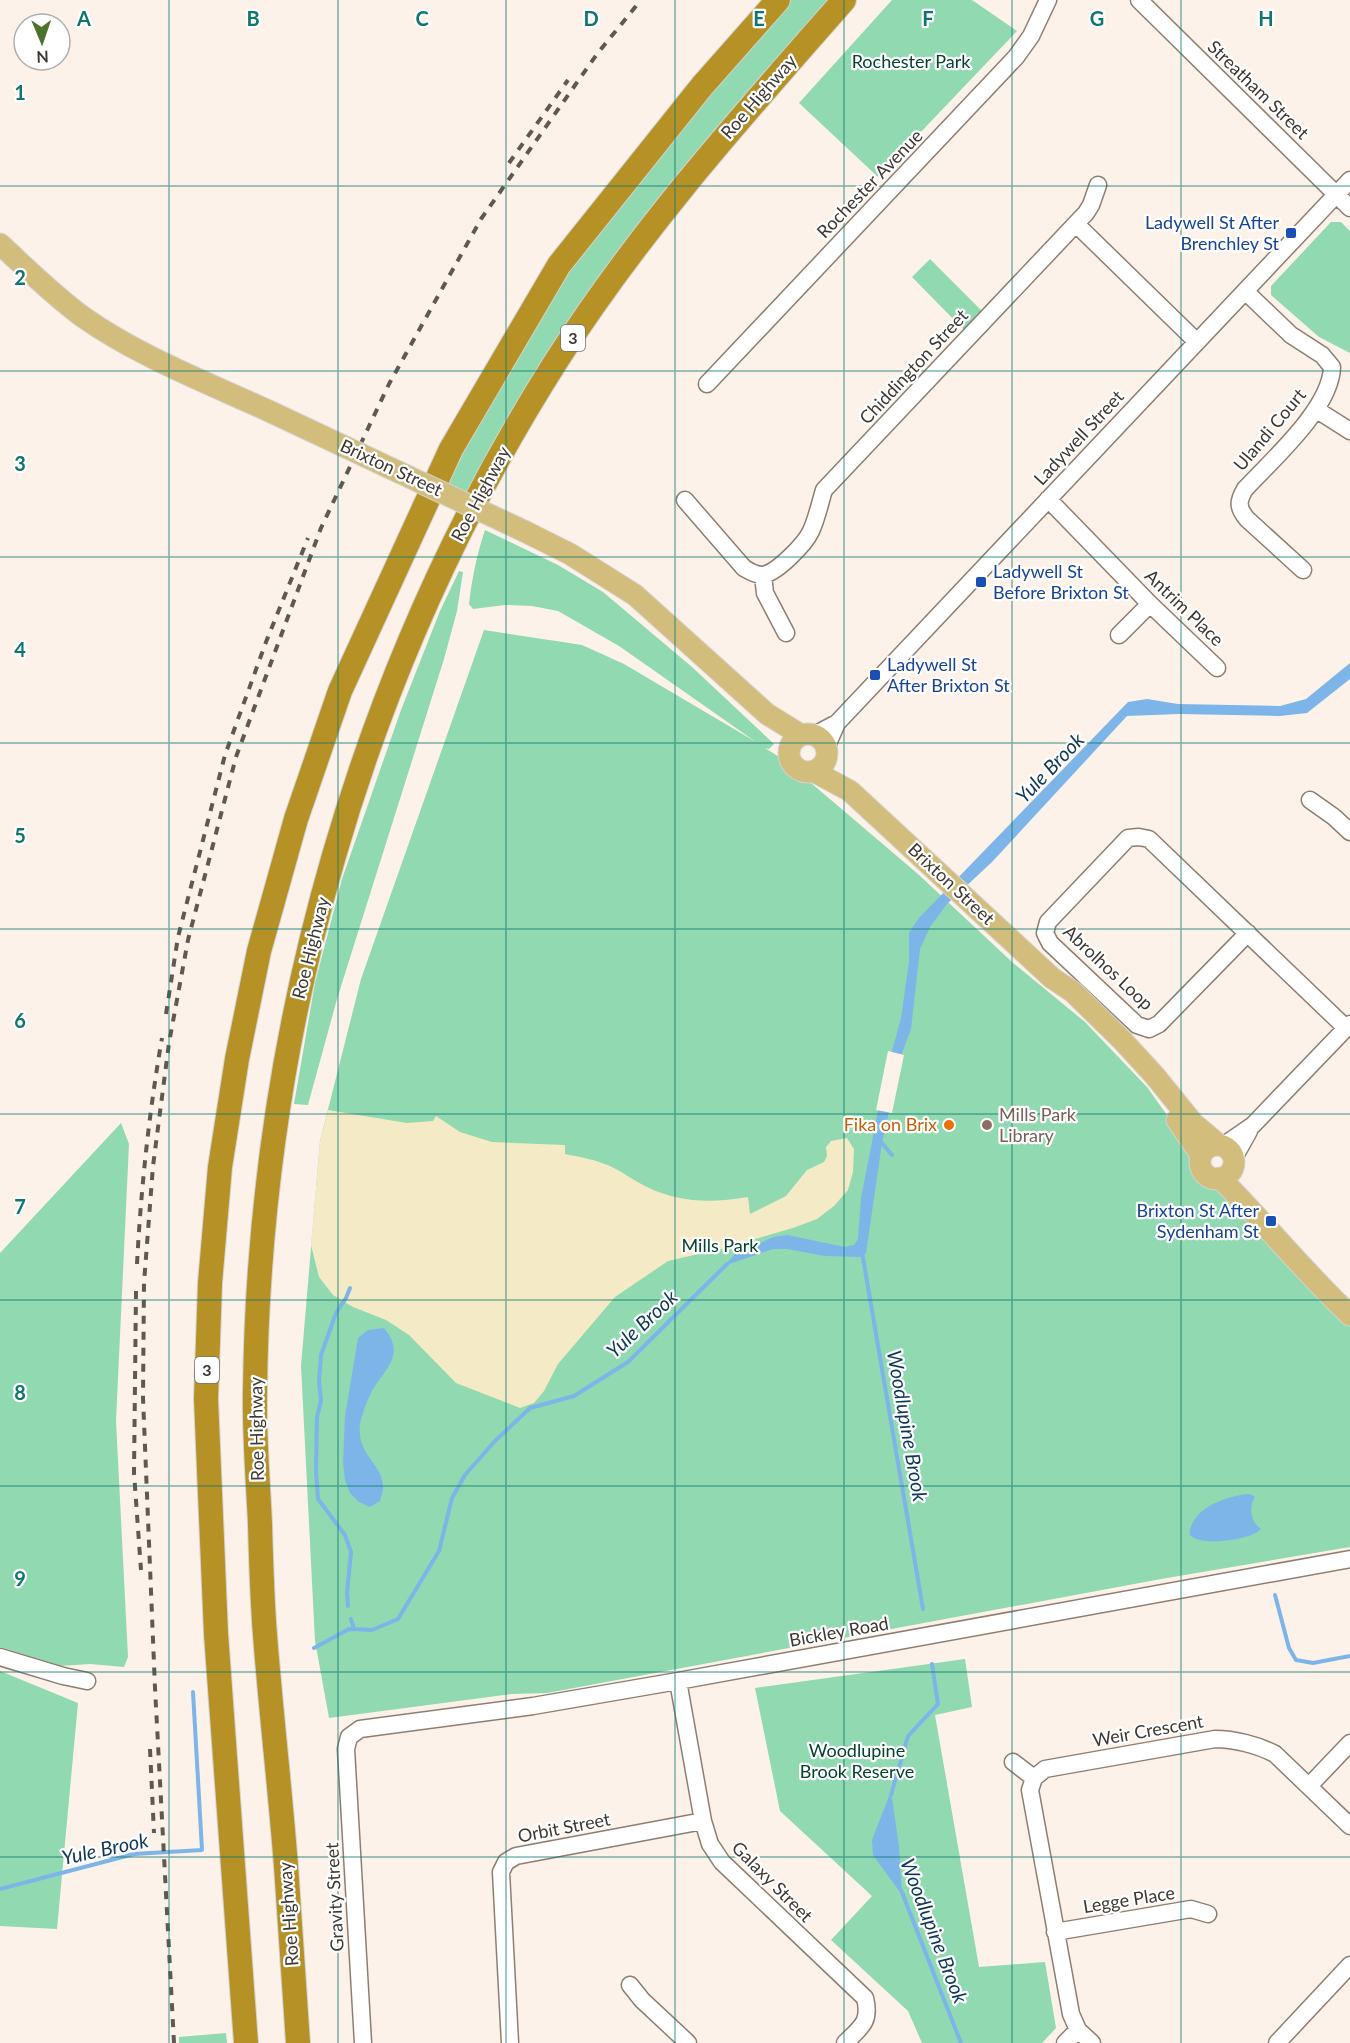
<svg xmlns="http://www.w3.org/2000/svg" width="1350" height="2043" font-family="Lato,sans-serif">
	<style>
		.green { fill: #90d9b1 }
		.sand { fill: #f4eac5 }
		.water { fill: #7db5e9 }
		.pier { fill: #fdf2e9 }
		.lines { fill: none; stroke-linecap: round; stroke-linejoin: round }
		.stream { stroke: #7db5e9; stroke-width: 4 }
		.minor-casing { stroke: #8e7e71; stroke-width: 19 }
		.major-casing { stroke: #d4d3d2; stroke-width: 23 }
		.highway-casing { stroke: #d4d3d2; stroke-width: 26 }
		.minor { stroke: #fff; stroke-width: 16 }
		.major { stroke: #d3bd7d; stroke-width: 21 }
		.highway { stroke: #b59126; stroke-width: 24 }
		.rail { stroke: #605852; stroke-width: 4; stroke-dasharray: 8 8; stroke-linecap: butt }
		.major-bridge-casing { stroke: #d4d3d2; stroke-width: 23; stroke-linecap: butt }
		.major-bridge { stroke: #d3bd7d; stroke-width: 21 }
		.grid { fill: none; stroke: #0f766e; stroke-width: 1.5; stroke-opacity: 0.55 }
		.transit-dot { fill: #1a4fb4; stroke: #fff; stroke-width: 2 }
		.food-dot { fill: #e8710a; stroke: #fff; stroke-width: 2 }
		.education-dot { fill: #8d6e63; stroke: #fff; stroke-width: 2 }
		.labels { text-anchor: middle; stroke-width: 4.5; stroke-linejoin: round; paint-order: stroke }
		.shield { fill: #fff; stroke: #77726f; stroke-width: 1.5 }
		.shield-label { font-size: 16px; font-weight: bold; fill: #3d3631 }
		.park-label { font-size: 18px; fill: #024329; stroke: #fff }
		.street-label { font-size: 18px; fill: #3d3631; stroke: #fff }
		.transit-label { font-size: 18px; fill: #164399; stroke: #fff; text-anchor: end }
		.education-label { font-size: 18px; fill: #785e54; stroke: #fff; text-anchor: start }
		.food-label { font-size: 18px; fill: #c56008; stroke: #fff; text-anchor: end }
		.water-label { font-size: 20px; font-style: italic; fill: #0d3759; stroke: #fff }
		.grid-label { font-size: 20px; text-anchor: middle; font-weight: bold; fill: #0f766e; stroke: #fff; stroke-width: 4.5; stroke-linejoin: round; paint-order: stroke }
	</style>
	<rect width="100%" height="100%" fill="#fdf2e9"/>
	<path class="green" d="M791,0H832L761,79L471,496L439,481L556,290L661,149Z
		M892,0H972L1017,31L878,177L799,103Z
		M1331,222H1341L1350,231V353L1319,337L1271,295V286Z
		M930,259L984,313L965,331L912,277Z
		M485,530L558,565L603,592L692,667L774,744L769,749L765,748L784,760L918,874L1012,962L1085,1022L1147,1087L1184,1139L1194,1161V1169L1211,1187H1217L1249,1224L1350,1327V1547L1161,1579L547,1693L512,1694L329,1718L315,1641L301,1366L320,1141L361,979L484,630L582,645L624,664L756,742L619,646L558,611L532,606L505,605L473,609L469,604C472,578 477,554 485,530Z
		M459,571L463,572L457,611L444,659L337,999L308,1105L294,1104L315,983L342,879L401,710L440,611Z
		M121,1123L129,1144L116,1421L128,1657L124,1667L90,1664L60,1666L0,1647V1253Z
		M965,1659L972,1707L935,1715L979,1967L1045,1962L1056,2028L1042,2043H922L908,2011L831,1940L872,1896L780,1811L755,1688Z
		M0,1671L78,1703L57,1929L0,1926Z
		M226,2033L227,2043H179V2037Z"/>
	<path class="sand" d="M328,1110L407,1123L433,1121L436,1116L460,1132L492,1142L565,1145V1154C581,1157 596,1160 610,1166C623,1172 634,1181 647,1187C680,1203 712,1203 748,1197L750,1214L786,1196L807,1170L824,1162L827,1156L826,1147L831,1141L847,1138L854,1149L853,1172L848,1190L834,1206L817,1219L793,1228L725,1248L668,1261L615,1297L558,1364L544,1391L534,1403L520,1408L456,1383L409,1335L386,1320L353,1307L333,1295L319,1277L311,1245L320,1141Z"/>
	<path class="water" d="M1350,663V679L1307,713L1280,716L1179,714L1127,716L992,862L947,904L930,927L920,949L911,1029L902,1053L882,1143L866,1253L862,1257H858L825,1256L787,1249H773L724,1266L739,1250L756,1245L773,1237L787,1235L845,1247L854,1245L858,1239L861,1198L878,1111L892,1051L901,1018L909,962V933L919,918L1128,702L1147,699L1178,704L1280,706L1306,699Z
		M384,1328C407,1356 384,1369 371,1393C366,1403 362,1414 360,1424C356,1456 384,1464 383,1488C383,1492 381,1497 380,1501L370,1507L359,1502L350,1493L345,1480L343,1462L345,1416L358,1338L368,1330Z
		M1250,1494L1255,1497C1248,1507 1251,1522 1261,1529C1252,1540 1200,1547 1190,1535C1189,1508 1229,1495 1250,1494Z
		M891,1791L899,1847L902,1895L873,1855L872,1840Z"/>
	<path class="pier" d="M888,1051L904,1055L892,1113L876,1110Z"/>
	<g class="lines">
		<path class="stream" d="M881,1142L892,1155
			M862,1252L923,1609
			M1275,1595L1289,1648L1296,1660L1313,1663L1350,1656
			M348,1606L347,1593L351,1552L345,1535L318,1499L316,1471L317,1417L321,1401L319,1381L321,1355L336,1313L346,1298L350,1288
			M351,1619L354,1629
			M314,1648L349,1629L372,1630L398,1619L439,1551L452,1498L465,1475L494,1442L530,1408L574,1396L628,1362L727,1264
			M891,1795L908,1736L938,1704L932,1664
			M0,1889L134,1854L202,1850L193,1692
			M901,1890L961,2043"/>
		<g class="minor-casing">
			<path id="minor" d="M1139,0L1350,208
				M1076,224L1196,341
				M1245,291L1291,335L1322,355L1332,367C1331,408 1273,459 1245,489C1238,501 1237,507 1247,519L1303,570
				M707,384L1016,57L1031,36L1048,0
				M1317,410L1350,431
				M1048,499L1150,604L1217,668
				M685,500L744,568C749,571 755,575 762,575C776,574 805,544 811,531C817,518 820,503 824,490L1086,213L1091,205L1098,185
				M763,575L765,593L786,633
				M1119,635L1150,604
				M814,735L837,723L1350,180
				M826,748L837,723
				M1310,800L1334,817L1350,832
				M1248,933L1159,1024L1149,1029L1137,1025L1050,943L1045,933L1048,922L1128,838L1139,837L1149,839L1346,1028
				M1224,1145L1253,1125L1350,1024
				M1234,1158L1249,1131
				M0,1657L63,1676L87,1681
				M678,1681L703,1821L710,1844L722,1862L865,1998C871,2022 861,2027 845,2043
				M1013,1762L1034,1778
				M1309,1786L1350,1743
				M1055,1932L1191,1909L1208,1914
				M630,1985L642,2000L688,2043
				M363,2043L346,1749L349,1737L360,1729L533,1706L678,1681L1350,1559
				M510,2043L501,1872L506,1862L516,1856L703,1821
				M1065,2043L1078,2030
				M1092,2043L1078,2030L1071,2014L1030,1790L1034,1778L1045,1769L1215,1739C1234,1739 1258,1745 1275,1754L1350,1826
				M1277,2043L1350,1965"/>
		</g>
		<g class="major-casing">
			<path id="major" d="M0,244C27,269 53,295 83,317C140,357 208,383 271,412
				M526,532L570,554L635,595L767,714L801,735
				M789 753a19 19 0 1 1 38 0a19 19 0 1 1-38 0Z
				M813,771L850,791L1052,978L1073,992L1122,1040L1155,1076L1193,1123L1218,1144
				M1177,1120L1201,1155
				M1200 1162a17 17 0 1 1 34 0a17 17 0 1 1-34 0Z
				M1220,1178C1265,1223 1304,1272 1350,1315"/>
		</g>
		<g class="highway-casing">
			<path id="highway" d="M246,2043L216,1634L206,1399L210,1283L220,1167L237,1059L259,951L296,819L340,691L451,449L559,265L702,86L778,0
				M298,2043C294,1984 290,1925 286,1866C280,1789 271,1712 265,1635C262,1598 261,1561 260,1524C258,1480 254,1436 255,1391C259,1030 361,669 555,363C638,232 742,116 844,0"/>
		</g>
		<use href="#minor" class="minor"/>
		<use href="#major" class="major"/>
		<use href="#highway" class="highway"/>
		<path class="rail" d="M509,163L568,80
			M166,1014L178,937L225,755L266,642L308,538
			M137,1264C141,1188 149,1113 162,1038
			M136,1291L134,1473L141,1570
			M150,1749L154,1833
			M174,2043L155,1688L143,1398L144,1283L153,1166L169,1043L188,940L236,757L321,528L389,384L481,219L597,54L641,0"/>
		<g class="major-bridge-casing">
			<path id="major-bridge" d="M271,412L526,532"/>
		</g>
		<use href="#major-bridge" class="major-bridge"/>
	</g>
	<path class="grid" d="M169,0V2043M338,0V2043M506,0V2043M675,0V2043M844,0V2043M1012,0V2043M1181,0V2043M0,186H1350M0,371H1350M0,557H1350M0,743H1350M0,929H1350M0,1114H1350M0,1300H1350M0,1486H1350M0,1672H1350M0,1857H1350"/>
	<g class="transit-dot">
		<rect x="1285" y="227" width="12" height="12" rx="3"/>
		<rect x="975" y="576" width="12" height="12" rx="3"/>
		<rect x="869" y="669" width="12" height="12" rx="3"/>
		<rect x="1265" y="1215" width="12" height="12" rx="3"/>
	</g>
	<circle class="food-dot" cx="949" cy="1125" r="6"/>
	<circle class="education-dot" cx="987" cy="1125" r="6"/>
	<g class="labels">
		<g class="shield">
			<rect x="561" y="325" width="24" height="26" rx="4.5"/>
			<rect x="195" y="1357" width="24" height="26" rx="4.5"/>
		</g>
		<g class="shield-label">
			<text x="573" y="344">3</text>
			<text x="207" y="1376">3</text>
		</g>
		<g class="park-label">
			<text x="911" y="68">Rochester Park</text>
			<text x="720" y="1252">Mills Park</text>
			<text x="857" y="1757">Woodlupine<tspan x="857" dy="21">Brook Reserve</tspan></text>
		</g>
		<g class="street-label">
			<text transform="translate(1258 90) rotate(44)" y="6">Streatham Street</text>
			<text transform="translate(759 97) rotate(-49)" y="6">Roe Highway</text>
			<text transform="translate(870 184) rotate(-46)" y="6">Rochester Avenue</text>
			<text transform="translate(914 367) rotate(-47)" y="6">Chiddington Street</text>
			<text transform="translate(1270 430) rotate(-50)" y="6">Ulandi Court</text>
			<text transform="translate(1079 438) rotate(-47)" y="6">Ladywell Street</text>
			<text transform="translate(391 468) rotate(25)" y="6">Brixton Street</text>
			<text transform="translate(481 494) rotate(-62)" y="6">Roe Highway</text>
			<text transform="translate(1184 608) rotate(44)" y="6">Antrim Place</text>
			<text transform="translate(951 884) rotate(43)" y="6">Brixton Street</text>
			<text transform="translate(311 948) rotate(-76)" y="6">Roe Highway</text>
			<text transform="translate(1108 968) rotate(43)" y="6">Abrolhos Loop</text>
			<text transform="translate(257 1429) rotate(-91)" y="6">Roe Highway</text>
			<text transform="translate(839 1632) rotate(-10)" y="6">Bickley Road</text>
			<text transform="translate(1148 1731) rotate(-10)" y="6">Weir Crescent</text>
			<text transform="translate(564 1828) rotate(-11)" y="6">Orbit Street</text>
			<text transform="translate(772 1882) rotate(45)" y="6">Galaxy Street</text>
			<text transform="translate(335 1897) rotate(-93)" y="6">Gravity Street</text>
			<text transform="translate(1129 1900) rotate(-9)" y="6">Legge Place</text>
			<text transform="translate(289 1914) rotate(-94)" y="6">Roe Highway</text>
		</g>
		<g class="transit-label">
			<text x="1279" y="229">Ladywell St After<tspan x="1279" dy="21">Brenchley St</tspan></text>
			<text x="993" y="578" text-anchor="start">Ladywell St<tspan x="993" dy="21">Before Brixton St</tspan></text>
			<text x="887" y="671" text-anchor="start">Ladywell St<tspan x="887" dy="21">After Brixton St</tspan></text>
			<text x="1259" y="1217">Brixton St After<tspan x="1259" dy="21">Sydenham St</tspan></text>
		</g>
		<g class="education-label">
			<text x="999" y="1121">Mills Park<tspan x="999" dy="21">Library</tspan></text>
		</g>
		<g class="food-label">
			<text x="937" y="1131">Fika on Brix</text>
		</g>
		<g class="water-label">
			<text transform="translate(1050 768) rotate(-46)" y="7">Yule Brook</text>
			<text transform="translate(642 1324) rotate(-43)" y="7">Yule Brook</text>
			<text transform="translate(907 1426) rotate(80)" y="7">Woodlupine Brook</text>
			<text transform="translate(105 1849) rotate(-12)" y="7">Yule Brook</text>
			<text transform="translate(934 1931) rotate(69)" y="7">Woodlupine Brook</text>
		</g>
	</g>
	<g class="grid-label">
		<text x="84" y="26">A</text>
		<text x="253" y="26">B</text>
		<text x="422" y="26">C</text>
		<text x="591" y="26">D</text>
		<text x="759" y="26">E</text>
		<text x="928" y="26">F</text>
		<text x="1097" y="26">G</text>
		<text x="1266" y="26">H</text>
		<text x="20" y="100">1</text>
		<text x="20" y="285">2</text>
		<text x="20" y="471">3</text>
		<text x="20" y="657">4</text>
		<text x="20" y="843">5</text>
		<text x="20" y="1028">6</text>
		<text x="20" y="1214">7</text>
		<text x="20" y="1400">8</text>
		<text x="20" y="1586">9</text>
	</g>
	<g transform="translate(42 42) rotate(178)"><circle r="28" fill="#ffffff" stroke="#b1afad" stroke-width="1.5"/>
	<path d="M0-4.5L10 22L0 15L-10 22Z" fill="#4d722c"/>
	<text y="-9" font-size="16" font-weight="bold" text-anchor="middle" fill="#3d3631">N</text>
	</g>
</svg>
